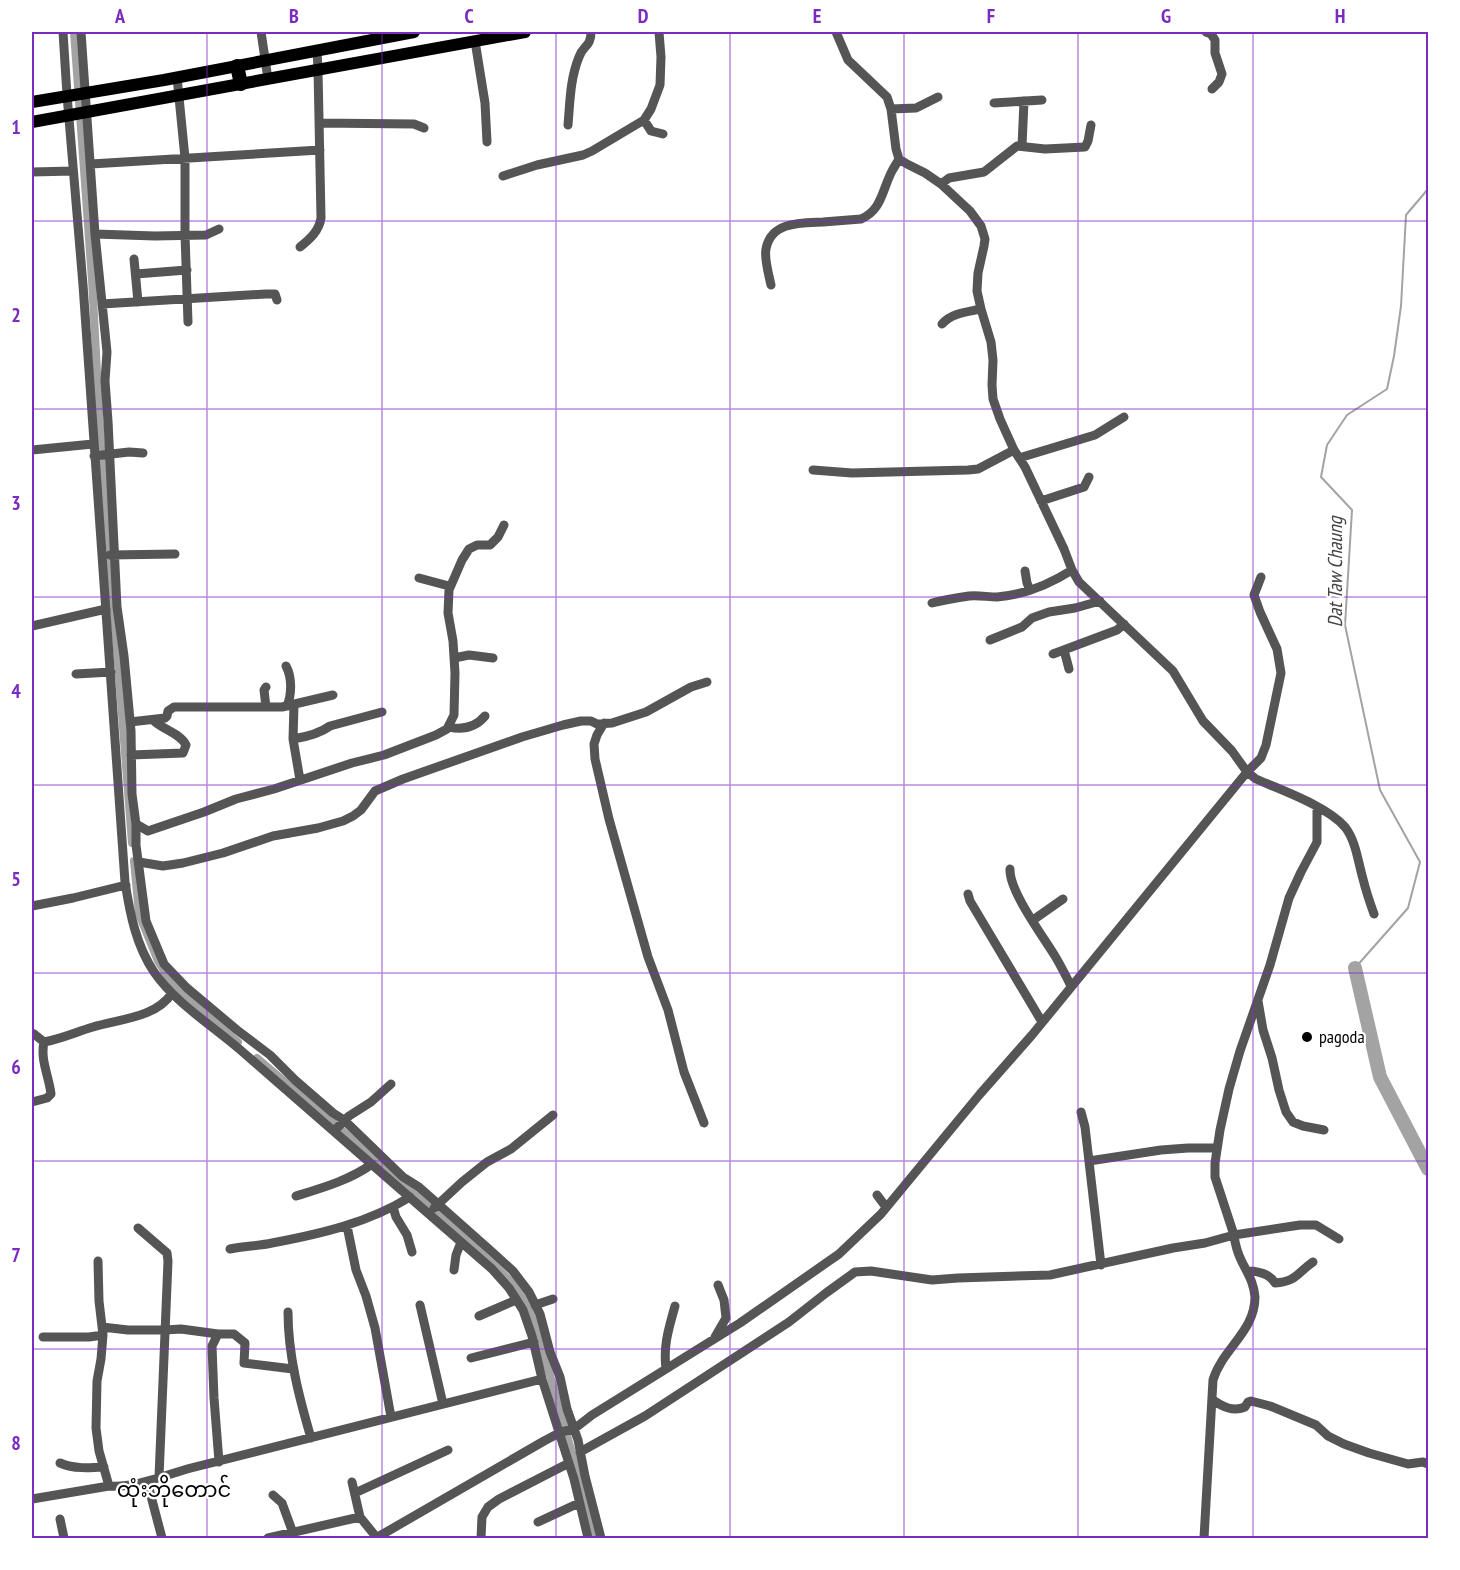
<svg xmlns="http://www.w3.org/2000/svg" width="1460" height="1570" font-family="'PT Sans Narrow','Noto Sans Myanmar',sans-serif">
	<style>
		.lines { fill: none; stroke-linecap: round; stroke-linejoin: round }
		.stream { stroke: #a3a3a3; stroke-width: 2 }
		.canal { stroke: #a3a3a3; stroke-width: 8 }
		.river { stroke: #a3a3a3; stroke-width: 14 }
		.minor { stroke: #555; stroke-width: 9 }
		.major { stroke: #000; stroke-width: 12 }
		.highway { stroke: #000; stroke-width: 14 }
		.grid { fill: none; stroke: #7b2cbf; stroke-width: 1.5; stroke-opacity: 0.55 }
		.poi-dot { fill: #000; stroke: #fff; stroke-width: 2 }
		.labels { text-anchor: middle; stroke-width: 4.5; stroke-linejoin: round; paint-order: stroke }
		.poi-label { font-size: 18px; fill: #000; stroke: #fff; text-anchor: start }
		.water-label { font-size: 20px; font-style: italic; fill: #444; stroke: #fff }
		.quarter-label { font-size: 21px; fill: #000; stroke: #fff }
		.neatline { fill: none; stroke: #7b2cbf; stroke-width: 2 }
		.grid-label { font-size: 20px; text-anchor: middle; font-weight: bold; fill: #7b2cbf }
	</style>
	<rect width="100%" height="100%" fill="#fff"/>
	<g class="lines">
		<path class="stream" d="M1355,968L1408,908L1420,862L1380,790L1345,625L1352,510L1321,477L1327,445L1347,415L1387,389L1394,356L1401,306L1406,215L1428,189"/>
		<path class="canal" d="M74,32L92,280L101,444L132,843
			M134,861L139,914L158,961L169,979L197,1007L238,1042
			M257,1058L440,1214L518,1288L531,1308L596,1538"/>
		<path class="river" d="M1355,968L1380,1077L1428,1169"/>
		<path class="minor" d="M63,32L67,95L83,285L125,882C130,914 136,945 154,972C177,1005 215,1027 245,1054C327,1126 410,1197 492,1269L509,1288L523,1310L532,1336L542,1379L574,1479L588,1538
			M81,32L95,234L107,352L105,381L108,421L117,607L124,656L131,731L132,794L136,824V845L146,921L164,964L187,988L237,1030L270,1055L295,1080L333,1113L344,1120L403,1177L419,1187L490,1250L513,1271L529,1292L540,1314L550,1352L560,1377L567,1409L578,1440L585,1476L601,1538
			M261,32L268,79
			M836,32L848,60L887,97L891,109L896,149L899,159L907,164L925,173L941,184L970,211L981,226L985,239L984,246L978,273L977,291L981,309L991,342L993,360L992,385L993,399L1000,419L1014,450L1025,467L1064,549L1072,570L1079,582L1173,671L1203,721L1232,751L1247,772L1256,779C1281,790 1327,806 1345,827C1356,841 1358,862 1363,879C1366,891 1370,903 1374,914
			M1206,32L1211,34L1215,40V53L1222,74L1219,82L1212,89
			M475,41L485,103L487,142
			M177,77L185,158V235L188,322
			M994,103L1042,100
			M891,109L916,108L938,97
			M644,120L651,131L663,134
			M319,123L414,124L424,128
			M568,125C570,102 570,79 579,57C583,45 591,47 591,32
			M1022,146L1024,101
			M91,164L320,150
			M32,172L73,171
			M503,176L537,165L583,155L592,151L644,120L651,109L660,85L661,57L659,32
			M941,184L949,178L984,172L1017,146L1045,149L1085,147L1088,141L1091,125
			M95,234L155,236L206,235L219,229
			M300,247C310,239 319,231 321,218L318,70L317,50
			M134,259L138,302
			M136,274L187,270
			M771,285C769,276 764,258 766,249C771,221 802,223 823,222C836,221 848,220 861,219C882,210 882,190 892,171C894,167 897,163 899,159
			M102,304L266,294H275L277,300
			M942,324C952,313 967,312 981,309
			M32,450L93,444
			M94,456L129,452L143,453
			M1019,458L1095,435L1124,417
			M813,470L852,473L968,470L978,469L1014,450
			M1041,501L1084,487L1089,477
			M110,555L175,554
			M1025,571L1027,583L1030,590
			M419,578L449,586
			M932,603C944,600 956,598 969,596C978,595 988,597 997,597C1024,595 1050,584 1072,570
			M32,626L106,609
			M990,640L1022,627L1032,618L1049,612L1075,608L1100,601
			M1064,650L1069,669
			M1053,654L1117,630L1124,624
			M454,658L469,655L493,658
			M286,666C292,677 292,694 287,706
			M76,674L111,672
			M266,687L264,690L266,707
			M294,705L293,739L300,780
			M130,722L165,718L167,716L168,711L174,707H282L333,695
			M604,723L597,735L594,744L595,759L609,819L648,957L668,1010L684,1072L704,1123
			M449,727C463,730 475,728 485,716
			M293,739C306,737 319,734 330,726L382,712
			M131,755L183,753L186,745C180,733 163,730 153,720
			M1317,807V842L1301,872L1289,898L1270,965L1240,1051L1229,1089L1220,1130L1215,1163V1177L1234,1235L1300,1225H1316L1339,1239
			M136,824L148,831L204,812L236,799L274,789L352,763L384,755L436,735L447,729L454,715L455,673L453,641L448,613L449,590L462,560L469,549L477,545H490L498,537L504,525
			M139,862L163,866L183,863L223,853L273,836L318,828L343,821L353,816L361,810L375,791L403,779L522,737L563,725L581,721H591L597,724L612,723L646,712L691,687L707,682
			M1010,869C1009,891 1043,936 1055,956C1061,966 1066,976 1071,986
			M968,894L970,901L1042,1022
			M32,906L73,898L126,885
			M1033,920L1063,899
			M1258,1001L1263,1030L1272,1058L1279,1090L1286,1112L1293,1122L1303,1126L1324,1130
			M32,1033L34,1034L44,1042C61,1039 76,1032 93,1027C119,1019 156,1018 172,993
			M32,1102L47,1098L51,1094C49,1076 40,1060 44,1042
			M1081,1112L1085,1127L1101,1265
			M334,1131L349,1116L371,1102L391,1084
			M1089,1161L1161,1150L1188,1148H1217
			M877,1195L886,1207
			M296,1196C322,1188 350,1180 372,1164
			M393,1207L396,1217L407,1235L412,1252
			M434,1208L462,1182L487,1162L511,1149L553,1115
			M347,1226L356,1270L366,1296L375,1328L391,1417
			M138,1228L167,1253L168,1261L159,1477
			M230,1249C244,1246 258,1246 272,1243C320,1234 368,1223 410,1197
			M98,1261L99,1301L103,1335L101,1359L97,1381L96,1428L99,1451L109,1486
			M454,1270L456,1255L461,1242
			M1247,1271C1258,1271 1269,1273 1275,1283C1296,1282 1297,1273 1313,1262
			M420,1305L443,1404
			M535,1305L553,1299
			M288,1312C288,1355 299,1397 311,1438
			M479,1316L516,1300
			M102,1327L128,1330H165L181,1329L218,1334H234L245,1343L244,1363L293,1369
			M218,1334L212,1346L214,1398L219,1462
			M43,1337H89L103,1335
			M715,1337L726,1318L724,1300L718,1285
			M471,1358L534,1342
			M666,1369C663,1345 669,1328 675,1306
			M1213,1400C1223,1407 1233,1412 1245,1407L1248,1402L1251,1401L1270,1406L1316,1425L1328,1436L1344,1444L1369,1453L1408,1464L1423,1462L1428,1464
			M580,1452L645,1416L789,1322L826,1293L855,1272L871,1271L932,1280L958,1278L1050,1275L1173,1248L1205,1243L1234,1235C1235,1244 1238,1254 1242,1262C1248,1274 1254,1283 1255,1297C1255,1332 1222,1349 1213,1380L1204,1538
			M60,1463C74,1469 89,1468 104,1467
			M147,1481L162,1538
			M352,1482L360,1517
			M355,1493L448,1450
			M273,1495L282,1503L293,1533
			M32,1499L109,1486C136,1488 165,1475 191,1468L542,1379
			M60,1519L64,1538
			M538,1522L579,1503
			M268,1538L360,1517L377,1538
			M376,1538L544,1441L561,1432L574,1429L592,1415L740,1323L839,1254L881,1214L980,1094L1032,1035L1247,772L1261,758L1266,745L1281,673L1277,649L1260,612L1254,595L1261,577
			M481,1538L482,1517L488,1507L499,1499L569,1463"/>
		<path class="major" d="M32,102L164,80L414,32
			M32,122L525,32"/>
		<path class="highway" d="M237,66L241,84"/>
	</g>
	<path class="grid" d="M207,32V1538M382,32V1538M556,32V1538M730,32V1538M904,32V1538M1078,32V1538M1253,32V1538M32,221H1428M32,409H1428M32,597H1428M32,785H1428M32,973H1428M32,1161H1428M32,1349H1428"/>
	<circle class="poi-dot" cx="1307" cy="1037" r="6"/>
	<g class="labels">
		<g class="poi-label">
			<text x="1319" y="1043">pagoda</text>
		</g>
		<g class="water-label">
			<text transform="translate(1335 572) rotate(-90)" y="7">Dat Taw Chaung</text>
		</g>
		<g class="quarter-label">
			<text x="174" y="1497">ထုံးဘိုတောင်</text>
		</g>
	</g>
	<rect width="1460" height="1570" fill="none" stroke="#ffffff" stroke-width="66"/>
	<rect x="33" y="33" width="1394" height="1504" class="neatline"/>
	<g class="grid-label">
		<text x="120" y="23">A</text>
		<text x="294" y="23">B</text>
		<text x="469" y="23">C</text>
		<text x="643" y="23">D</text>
		<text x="817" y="23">E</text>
		<text x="991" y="23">F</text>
		<text x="1166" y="23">G</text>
		<text x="1340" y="23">H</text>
		<text x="16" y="134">1</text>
		<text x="16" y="322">2</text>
		<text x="16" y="510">3</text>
		<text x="16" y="698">4</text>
		<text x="16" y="886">5</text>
		<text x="16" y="1074">6</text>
		<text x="16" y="1262">7</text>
		<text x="16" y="1450">8</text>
	</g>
</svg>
